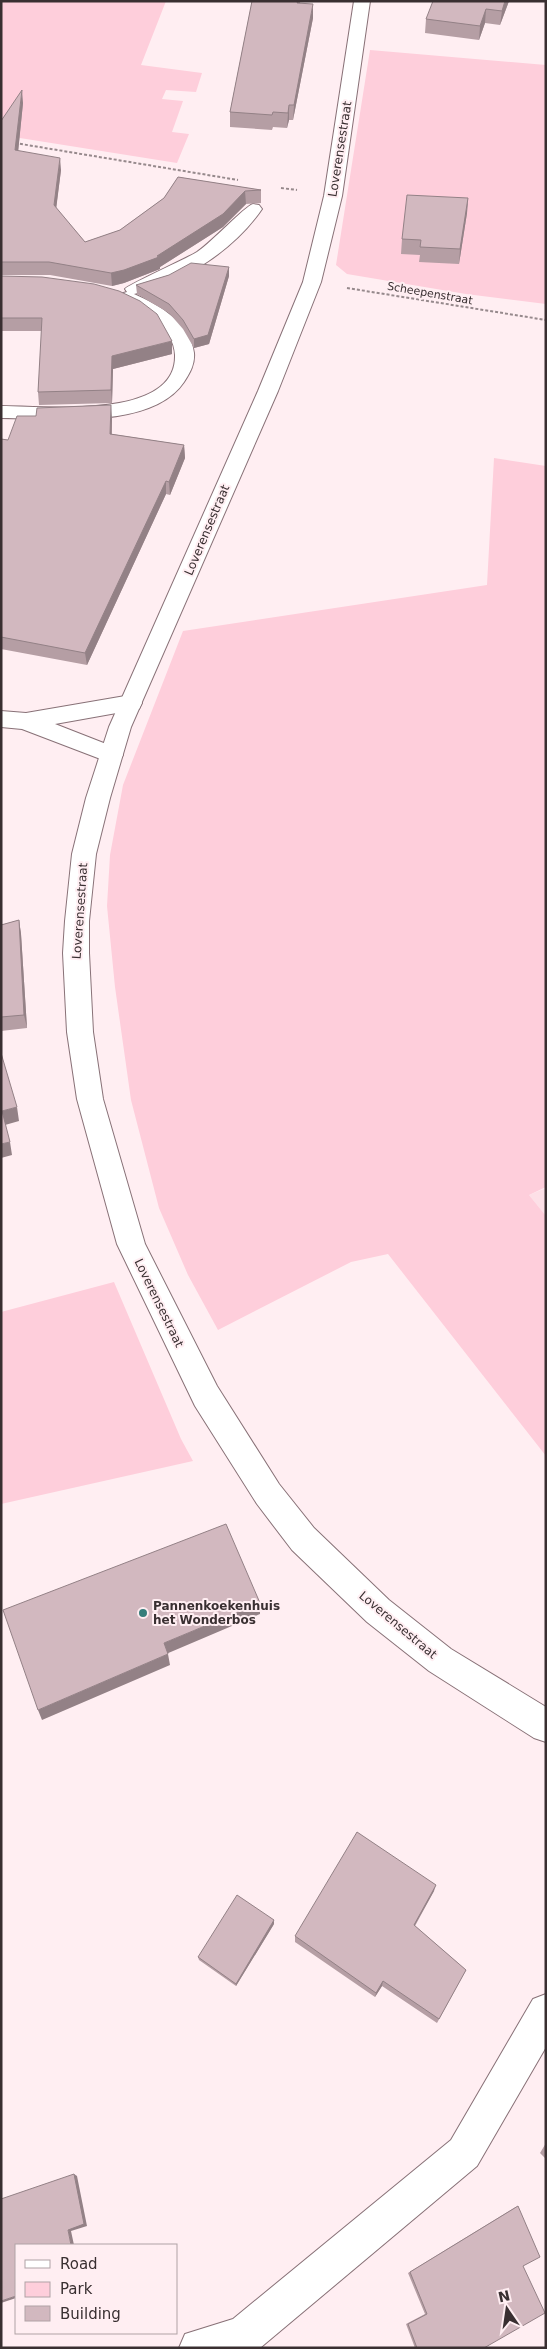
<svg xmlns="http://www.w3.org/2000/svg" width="547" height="2349" font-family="'DejaVu Sans',sans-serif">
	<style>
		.built { fill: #fde0e7 }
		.green { fill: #fecedb }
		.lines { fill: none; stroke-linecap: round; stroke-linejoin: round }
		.lane-casing { stroke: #887177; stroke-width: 2 }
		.street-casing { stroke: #887177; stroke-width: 2 }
		.path { stroke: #96898c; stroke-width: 2; stroke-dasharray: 3 2; stroke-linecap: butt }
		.lane { fill: #fff; fill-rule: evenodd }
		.street { fill: #fff; fill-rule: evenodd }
		.wall { fill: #b59ea4 }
		.shaded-wall { fill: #938186 }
		.building { fill: #d2b8bf; stroke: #938186 }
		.poi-dot { fill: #367e7b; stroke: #ffeef2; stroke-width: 2 }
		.labels { text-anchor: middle; stroke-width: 4; stroke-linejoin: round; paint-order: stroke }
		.far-street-label { font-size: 11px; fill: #392f31; stroke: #ffeef2 }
		.street-label { font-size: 12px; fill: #392f31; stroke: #ffeef2 }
		.poi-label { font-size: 12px; font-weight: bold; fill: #392f31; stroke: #ffeef2; text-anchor: start }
	</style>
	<rect width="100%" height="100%" fill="#ffeef2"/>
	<path class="built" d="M546,1188V1216L529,1195Z"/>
	<path class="green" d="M1,1H166L141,65L202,73L196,92L166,90L162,99L183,101L172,132L189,134L177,163L1,135Z
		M370,50L546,65V304L466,294L347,274L336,265Z
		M494,458L546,466V1187L529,1195L546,1216V1456L388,1254L351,1262L218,1330L188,1275L159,1208L131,1100L115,987L107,906L110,855L123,785L183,631L487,585Z
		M114,1282L181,1439L193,1461L1,1504V1312Z"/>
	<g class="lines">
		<g class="lane-casing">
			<path id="lane" d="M253,204L259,205L262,209C234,250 183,283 134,294C159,305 191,323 194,353C195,364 190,373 184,382C152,430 53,418 1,418V406C42,406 177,421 175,355C174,327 143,312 120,302L118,298L120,294L127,292L125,289C127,285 186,259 197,252C211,243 245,206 253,204Z
				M131,695L139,697L142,703L139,709L55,724L119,749L123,755L119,761L111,763L22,729L1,727V711L26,713Z
				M546,1994V2047L477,2166L260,2348H179L185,2334L233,2319L451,2140L533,1999Z"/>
		</g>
		<g class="street-casing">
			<path id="street" d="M354,1H370L342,196L321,282L278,391L131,727L110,798L96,854L89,921V953L93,1032L103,1099L145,1244L217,1386L279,1484L314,1528L389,1600L451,1649L546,1707V1742L534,1738L429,1671L367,1622L292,1550L257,1504L195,1406L117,1244L77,1099L67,1032L63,953L65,921L72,854L86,798L109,727L258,391L303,282L324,196Z"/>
		</g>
		<path class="path" d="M15,143L238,180
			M281,188L297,190
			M347,288L546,320"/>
		<use href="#lane" class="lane"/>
		<use href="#street" class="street"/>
	</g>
	<path class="wall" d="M252,1H300V3L313,18L293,120H289L287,128L273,127L272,130L230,127V112Z
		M509,1L500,25L485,23L479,40L425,33L426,19Z
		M23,103L18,151L61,170L56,208L85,242L120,230L164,198L178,177L261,190V203L246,204L223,227L160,267V269L124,283L112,286L50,275H1V121Z
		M468,198L467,213L459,264L419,262L420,255L401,254L402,239Z
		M169,275L229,276L209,344L194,348L183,329L169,313L137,294L136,285Z
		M1,276L172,354L113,369L112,403L39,405L38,392L42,331H1Z
		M112,418V434L184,445L185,458L170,495L166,494L87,665L1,649V439L8,440Z
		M19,920L21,934L27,1028L1,1031V925Z
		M434,1891L415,1926L466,1970L437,2023L382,1986L375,1997L295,1942V1936Z
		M274,1924L236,1986L199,1960L198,1957Z
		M546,2143V2159L540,2153Z
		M518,2206L523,2266L484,2348H415L406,2324L425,2314L408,2273L514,2208Z"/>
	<path class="shaded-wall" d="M505,1H509L500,25L502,11Z
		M313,4V18L293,120L294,105Z
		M486,9L485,23L479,40L480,26Z
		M22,90L23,103L17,163L15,150Z
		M289,105V120L287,128L288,113Z
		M60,158L61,170L55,218L54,205Z
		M245,191L246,204L223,227L160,267V269L124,283L112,286L111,273L157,256Z
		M468,198L467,213L459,264L460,249Z
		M229,267V276L209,344L194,348V339Z
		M172,341V354L113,369L112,403L111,390L112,356Z
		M111,405L112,418L111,447L110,434Z
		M184,445L185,458L170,495L169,482Z
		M166,481V494L87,665L85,653Z
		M19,920L21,934L27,1028L24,1015Z
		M17,1107L19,1121L5,1125L2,1111Z
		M10,1142L12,1155L1,1158V1144Z
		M260,1603V1614L166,1654L164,1643Z
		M168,1654L170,1665L42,1720L38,1710Z
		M436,1885L434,1891L412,1930L414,1925Z
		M274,1920V1924L236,1986V1984Z
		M383,1981L382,1986L375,1997L376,1993Z
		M74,2174L77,2176L87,2226L71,2231L74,2245H71L68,2230Z
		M16,2296V2298L1,2303V2301Z"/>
	<path class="building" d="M252,1H298L297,3L313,4L294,105H289L288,113L273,112L272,115L230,112Z
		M433,1H505L502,11L486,9L480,26L426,19Z
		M22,90L15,150L60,158L54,205L85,242L120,230L164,198L178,177L261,190L245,191L223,214L157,256L159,257L124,270L111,273L49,262H1V121Z
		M407,195L468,198L460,249L420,247L421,240L402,239Z
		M191,263L229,267L208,335L194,339L183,320L169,304L136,285L169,275Z
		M1,276L42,277L94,284L119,291L140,301L157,314L172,341L112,356L111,390L38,392L42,318H1Z
		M111,405L110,434L184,445L169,482L166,481L85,653L1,637V439L8,440L17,416H36L37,408Z
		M19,920L24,1015L1,1017V925Z
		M1,1053L17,1107L2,1111L10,1142L1,1144Z
		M226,1524L260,1603L164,1643L168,1654L38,1710L3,1610Z
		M357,1832L436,1885L414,1925L466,1970L439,2019L383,1981L376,1993L295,1936Z
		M237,1895L274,1920L236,1984L198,1957Z
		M74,2174L84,2224L68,2230L71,2245H16V2296L1,2301V2199Z
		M518,2206L540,2257L523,2266L545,2313L484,2348H417L408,2324L427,2314L410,2272Z"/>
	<circle class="poi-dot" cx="143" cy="1613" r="5"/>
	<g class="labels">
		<g class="far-street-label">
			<text transform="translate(430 293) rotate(10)" y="4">Scheepenstraat</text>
		</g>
		<g class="street-label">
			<text transform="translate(340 149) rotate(-81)" y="4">Loverensestraat</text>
			<text transform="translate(207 530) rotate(-67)" y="4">Loverensestraat</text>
			<text transform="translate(80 911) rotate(-86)" y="4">Loverensestraat</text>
			<text transform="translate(159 1303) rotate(64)" y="4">Loverensestraat</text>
			<text transform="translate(398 1625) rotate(40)" y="4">Loverensestraat</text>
		</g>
		<g class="poi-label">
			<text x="153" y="1610">Pannenkoekenhuis<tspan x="153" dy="14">het Wonderbos</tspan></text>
		</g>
	</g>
	<rect width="547" height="2349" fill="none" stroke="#392f31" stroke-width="5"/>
	<rect x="15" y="2244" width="162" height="90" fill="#ffeef2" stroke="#b0a2a5"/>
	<rect x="25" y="2260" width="25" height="8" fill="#ffffff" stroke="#b0a2a5"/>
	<text x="60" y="2269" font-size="15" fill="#392f31">Road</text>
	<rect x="25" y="2282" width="25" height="15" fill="#fecedb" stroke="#b0a2a5"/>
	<text x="60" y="2294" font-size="15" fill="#392f31">Park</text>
	<rect x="25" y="2306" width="25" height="15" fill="#d2b8bf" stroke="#b0a2a5"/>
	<text x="60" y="2319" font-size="15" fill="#392f31">Building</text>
	<g transform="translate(507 2309) rotate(347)" stroke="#ffeef2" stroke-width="4" paint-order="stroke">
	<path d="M0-4L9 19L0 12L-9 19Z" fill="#392f31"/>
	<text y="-8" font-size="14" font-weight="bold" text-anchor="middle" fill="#392f31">N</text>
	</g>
</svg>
